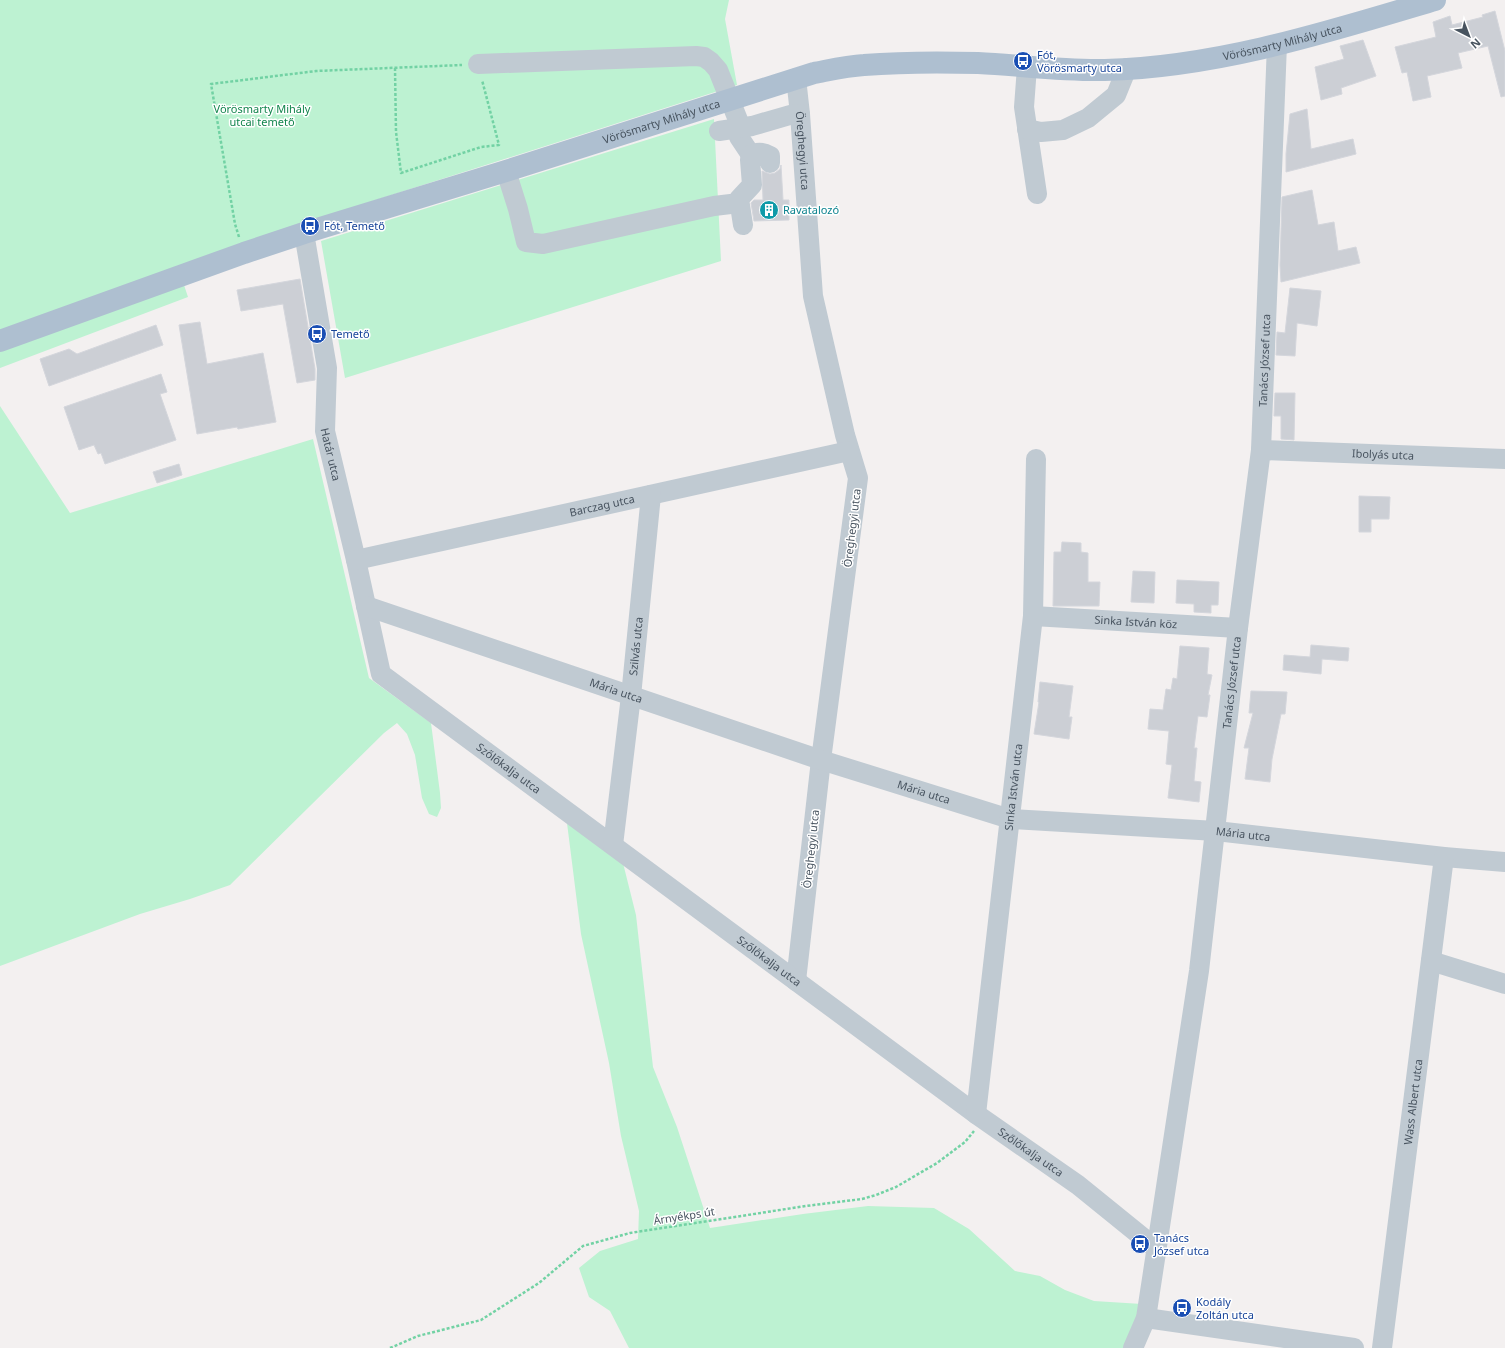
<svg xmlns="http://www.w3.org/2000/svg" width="1505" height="1348" font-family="'Noto Sans',sans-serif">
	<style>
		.green { fill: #bdf2d2 }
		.building { fill: #cccfd5; stroke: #d4d6dc }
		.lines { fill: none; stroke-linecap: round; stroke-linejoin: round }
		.path { stroke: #72d2a4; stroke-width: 2.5; stroke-dasharray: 3 2; stroke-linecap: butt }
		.minor { stroke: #c0cad2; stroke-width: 20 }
		.major { stroke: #aebfd0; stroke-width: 22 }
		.labels { text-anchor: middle; stroke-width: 3; stroke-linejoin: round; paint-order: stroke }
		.street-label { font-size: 11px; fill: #47535f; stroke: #fff }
		.transit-label { font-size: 11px; fill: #164399; stroke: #fff; text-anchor: start }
		.park-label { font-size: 11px; fill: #12854d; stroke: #fff }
		.culture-label { font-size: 11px; fill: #0d838f; stroke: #fff; text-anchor: start }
	</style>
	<rect width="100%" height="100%" fill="#f3f0f0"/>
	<path class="green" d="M0,0H729L725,19L737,85L310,221L178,267L188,297L0,368Z
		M714,119L721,261L345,378L321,241Z
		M0,406L70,513L313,439L369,678L431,723L440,793L441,808L437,817L429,814L422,798L415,755L407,734L397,723L384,733L230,885L190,899L140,914L0,966Z
		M567,823L623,863L636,915L653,1067L677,1127L710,1228L803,1214L868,1206L934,1208L969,1229L1015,1271L1040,1276L1065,1290L1094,1301L1142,1304L1129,1348H629L610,1311L589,1297L579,1268L600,1251L638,1239L639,1211L621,1136L609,1063L581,934Z"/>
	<path class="building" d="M1495,11L1505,51V96L1501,97L1488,46L1458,53L1462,68L1427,76L1431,97L1413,101L1407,72L1402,73L1395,47L1436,37L1433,22L1450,16L1452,25L1483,17L1482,15Z
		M1363,40L1376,76L1341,88L1342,94L1321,100L1315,67L1344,59L1340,46Z
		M1307,109L1311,149L1353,139L1356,154L1286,172V154L1290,114Z
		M781,165L783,200H789V220L754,221L751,203L754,200H763L762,171L770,174L775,173L780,169Z
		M1312,190L1318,225L1334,222L1338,251L1356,247L1360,263L1281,282L1280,265L1282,197Z
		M300,279L315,369V380L297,383L283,304L241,311L237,290Z
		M1290,288L1321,291L1317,326L1297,323L1295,356L1276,355L1277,332L1285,333Z
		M200,322L207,364L263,353L276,422L238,429L237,427L197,434L179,325Z
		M156,325L163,345L49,386L40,359L69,349L77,354Z
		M161,374L167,392L160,394L176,440L105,464L101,453L98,454L94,445L79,450L64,407Z
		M1275,393H1295L1294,440L1281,439V416H1274Z
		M179,464L182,475L157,483L153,472Z
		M1359,496L1390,497L1389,519H1371V532H1359Z
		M1062,542L1081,543V552L1088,553V582H1100L1099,606H1053L1054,552H1061Z
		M1133,571L1155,572L1154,603L1131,602Z
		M1177,580L1219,582L1218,605H1211V613L1194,612V604L1176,603Z
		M1311,645L1349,648L1348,661L1322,659L1321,674L1283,670L1284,655L1310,657Z
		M1180,646L1209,648L1207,674L1212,675L1208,695H1210L1207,717L1198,716L1194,748H1197L1194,781L1201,782L1199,802L1168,798L1172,765L1166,764L1169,731L1148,729L1150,709L1163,710L1166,689L1171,690L1173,678L1177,679Z
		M1040,682L1073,686L1069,717H1072L1069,739L1034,734L1039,702H1038Z
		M1251,691L1287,692L1285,714H1281L1272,759L1270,782L1245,779L1249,748H1244L1253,713H1249Z"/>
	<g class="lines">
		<path class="path" d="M395,68L396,132L401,173L481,147L499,145L482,80
			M239,237L235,224L211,84L316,71L462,65
			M390,1348L418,1336L481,1320L539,1283L583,1246L630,1233L806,1206L862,1199L876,1195L896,1187L937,1163L965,1142L974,1131"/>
		<g class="minor">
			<path d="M478,64L696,56L704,57L711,62L718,70L738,120L739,137L751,155"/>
			<path d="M1027,67L1024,107L1037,194"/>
			<path id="s1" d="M796,78L800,114L813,296L845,435L858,478L821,760L796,981"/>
			<path d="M1027,129L1041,132L1063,130L1088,118L1116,95L1127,68"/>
			<path d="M719,131L752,126L790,115L800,114"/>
			<path d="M506,171L518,209L526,242L543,244L714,206L739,203"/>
			<path d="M743,225L739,199L752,185L750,160L751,155C758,151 763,152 770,156V163"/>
			<path id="s2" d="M304,233L327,368L325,431L356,560L381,674L976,1114L1078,1185L1157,1249"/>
			<path id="s3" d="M1261,450L1505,459"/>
			<path id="s4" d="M356,560L849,451"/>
			<path id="s5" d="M366,606L821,760L1010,819L1216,831L1444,857L1505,862"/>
			<path id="s6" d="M1033,616L1238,628"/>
			<path id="s7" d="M613,845L631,696L651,495"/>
			<path d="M1431,961L1505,984"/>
			<path id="s8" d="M976,1114L1033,616L1036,459"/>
			<path d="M1146,1318L1354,1348"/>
			<path id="s9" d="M1133,1348L1146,1318L1199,971L1238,628L1261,450L1277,44"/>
			<path id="s10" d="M1382,1348L1444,857"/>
		</g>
		<path class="major" id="s11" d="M0,341L244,253L304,233L506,171L814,73C830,70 847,66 864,65C901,62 941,62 978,63C1020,65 1062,71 1105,70C1218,67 1328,32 1435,0"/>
	</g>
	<defs>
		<g id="bus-disc" transform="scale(1)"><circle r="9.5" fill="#1a4fb4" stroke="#fff"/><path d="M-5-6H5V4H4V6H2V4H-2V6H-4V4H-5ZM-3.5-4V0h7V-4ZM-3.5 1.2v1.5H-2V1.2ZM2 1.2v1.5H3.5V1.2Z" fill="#fff"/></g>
		<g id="building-disc" transform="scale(1)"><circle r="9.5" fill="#0f9aa8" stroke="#fff"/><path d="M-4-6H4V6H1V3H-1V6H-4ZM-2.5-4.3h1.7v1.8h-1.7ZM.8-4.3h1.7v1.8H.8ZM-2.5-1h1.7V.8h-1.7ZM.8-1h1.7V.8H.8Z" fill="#fff"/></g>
	</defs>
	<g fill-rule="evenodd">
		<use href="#bus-disc" x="1023" y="61"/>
		<use href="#building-disc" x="769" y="210"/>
		<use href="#bus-disc" x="310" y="226"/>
		<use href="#bus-disc" x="317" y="334"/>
		<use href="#bus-disc" x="1140" y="1244"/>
		<use href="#bus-disc" x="1182" y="1308"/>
	</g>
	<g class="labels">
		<g class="street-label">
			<text dy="4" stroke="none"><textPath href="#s11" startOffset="1329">Vörösmarty Mihály utca</textPath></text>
			<text dy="4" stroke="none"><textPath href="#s11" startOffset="697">Vörösmarty Mihály utca</textPath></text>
			<text dy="4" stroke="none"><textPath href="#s1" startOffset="73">Öreghegyi utca</textPath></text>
			<text dy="4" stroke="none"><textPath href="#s9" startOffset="998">Tanács József utca</textPath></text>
			<text dy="4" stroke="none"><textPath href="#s3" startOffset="122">Ibolyás utca</textPath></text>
			<text dy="4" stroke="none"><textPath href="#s2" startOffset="224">Határ utca</textPath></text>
			<text dy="4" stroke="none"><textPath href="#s4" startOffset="252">Barczag utca</textPath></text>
			<text transform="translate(852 528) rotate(-83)" y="4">Öreghegyi utca</text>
			<text dy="4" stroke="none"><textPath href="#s6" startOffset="103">Sinka István köz</textPath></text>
			<text dy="4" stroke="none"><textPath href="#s7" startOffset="200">Szilvás utca</textPath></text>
			<text dy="4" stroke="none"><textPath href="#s9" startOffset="674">Tanács József utca</textPath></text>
			<text dy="4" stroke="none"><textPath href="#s5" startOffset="264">Mária utca</textPath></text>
			<text dy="4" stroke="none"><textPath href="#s2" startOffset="608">Szőlőkalja utca</textPath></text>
			<text dy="4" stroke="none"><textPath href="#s8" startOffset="329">Sinka István utca</textPath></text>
			<text dy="4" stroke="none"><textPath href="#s5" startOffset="588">Mária utca</textPath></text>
			<text dy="4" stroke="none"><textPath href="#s5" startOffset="912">Mária utca</textPath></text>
			<text transform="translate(811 849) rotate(-84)" y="4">Öreghegyi utca</text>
			<text dy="4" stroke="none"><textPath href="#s2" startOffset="932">Szőlőkalja utca</textPath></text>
			<text dy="4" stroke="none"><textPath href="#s10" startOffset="248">Wass Albert utca</textPath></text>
			<text dy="4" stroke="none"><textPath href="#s2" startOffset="1256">Szőlőkalja utca</textPath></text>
			<text transform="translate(684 1216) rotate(-9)" y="4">Árnyékps út</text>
		</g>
		<g class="transit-label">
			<text x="1037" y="59">Fót,<tspan x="1037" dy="13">Vörösmarty utca</tspan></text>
			<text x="324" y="230">Fót, Temető</text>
			<text x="331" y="338">Temető</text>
			<text x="1154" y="1242">Tanács<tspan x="1154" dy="13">József utca</tspan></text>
			<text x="1196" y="1306">Kodály<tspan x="1196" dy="13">Zoltán utca</tspan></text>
		</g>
		<g class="park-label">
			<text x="262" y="113">Vörösmarty Mihály<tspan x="262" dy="13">utcai temető</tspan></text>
		</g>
		<g class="culture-label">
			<text x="783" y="214">Ravatalozó</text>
		</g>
	</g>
	<g transform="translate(1469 36) rotate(138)" stroke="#ffffff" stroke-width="3" paint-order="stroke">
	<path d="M0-3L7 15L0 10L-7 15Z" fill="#47535f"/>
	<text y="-6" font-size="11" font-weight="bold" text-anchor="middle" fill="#47535f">N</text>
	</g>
</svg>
